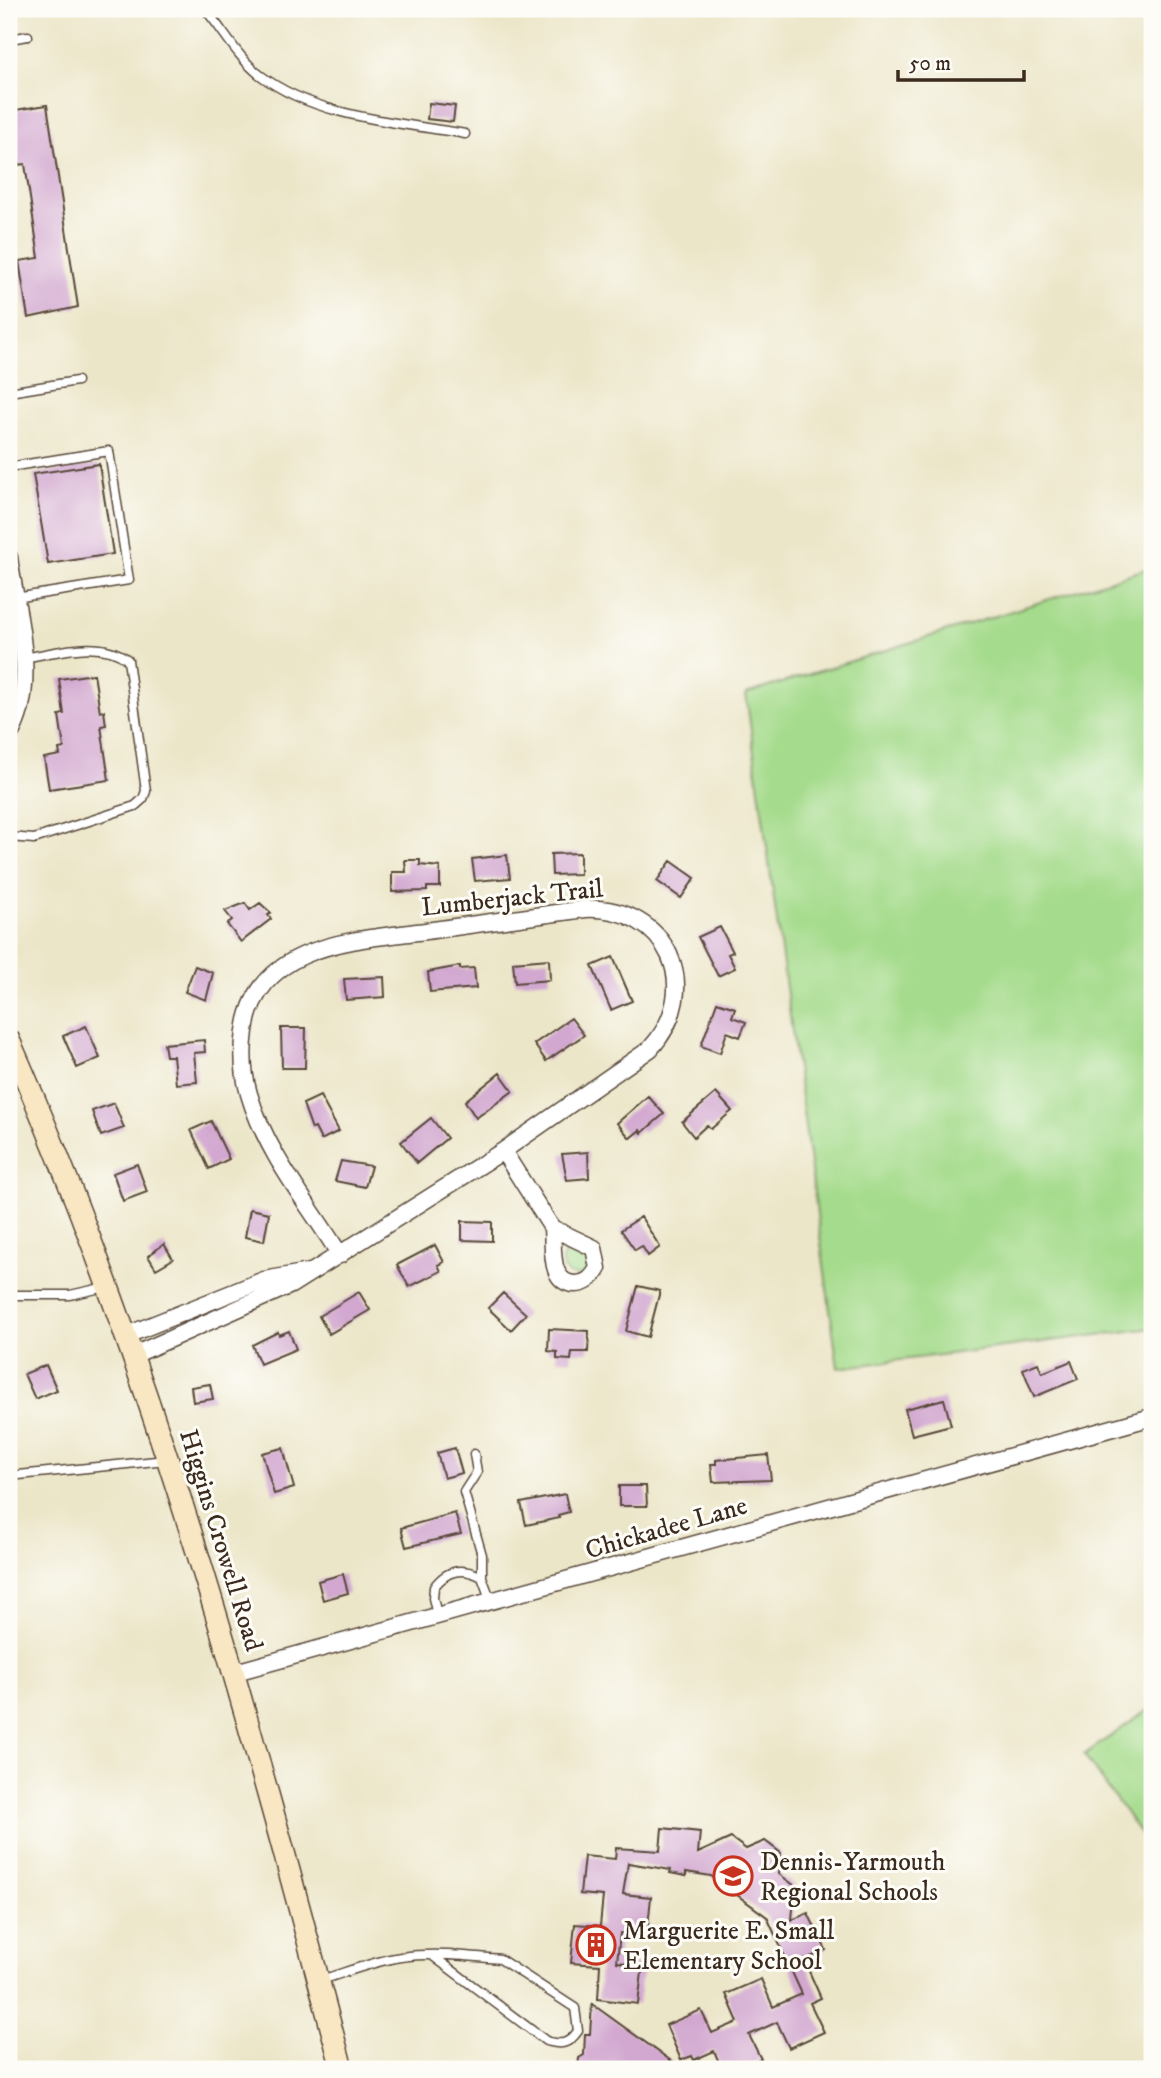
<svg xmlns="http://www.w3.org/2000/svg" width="1161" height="2078" font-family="'IM FELL DW Pica',serif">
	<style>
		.green { fill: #a5db8c; stroke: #708255; stroke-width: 2 }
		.building { fill: #d2a7d0 }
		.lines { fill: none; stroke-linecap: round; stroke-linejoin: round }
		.lane-casing { stroke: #564638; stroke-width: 11 }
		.street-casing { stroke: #564638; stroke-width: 19 }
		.secondary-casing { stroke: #564638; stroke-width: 24 }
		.lane { stroke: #fff; stroke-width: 8 }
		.street { stroke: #fff; stroke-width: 16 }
		.secondary { stroke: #f9e7c3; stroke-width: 21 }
		.labels { text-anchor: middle; stroke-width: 6; stroke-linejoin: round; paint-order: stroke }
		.street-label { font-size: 26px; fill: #3b2a1e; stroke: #fdfcf7 }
		.poi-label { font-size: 26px; fill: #3b2a1e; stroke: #fdfcf7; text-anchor: start }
	</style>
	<rect width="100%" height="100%" fill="#fdfcf7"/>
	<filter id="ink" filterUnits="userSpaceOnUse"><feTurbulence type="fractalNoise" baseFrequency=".0143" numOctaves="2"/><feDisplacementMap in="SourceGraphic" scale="14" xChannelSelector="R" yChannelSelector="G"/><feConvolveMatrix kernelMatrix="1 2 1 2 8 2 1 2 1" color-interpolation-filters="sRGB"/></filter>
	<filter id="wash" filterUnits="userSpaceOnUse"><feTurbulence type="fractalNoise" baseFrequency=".00686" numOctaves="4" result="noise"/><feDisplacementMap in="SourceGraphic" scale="28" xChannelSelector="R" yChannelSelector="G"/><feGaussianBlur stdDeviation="1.57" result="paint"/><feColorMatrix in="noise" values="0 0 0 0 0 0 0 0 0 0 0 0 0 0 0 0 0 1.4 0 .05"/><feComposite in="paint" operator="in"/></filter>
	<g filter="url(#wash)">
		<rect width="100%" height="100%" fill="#ece6c9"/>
		<path class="green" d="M1152,567V1328L838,1368L746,694Z
			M562 1262a14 14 0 1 1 28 0a14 14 0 1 1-28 0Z
			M1152,1707V1850L1084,1755Z"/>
		<g id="blocks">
			<path class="building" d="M429,103L455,106L453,122L427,119Z
				M47,105L78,307L28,318L19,261L39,258L25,164L9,166V111Z
				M99,464L113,554L48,564L33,474Z
				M94,674L100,712L104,711L106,725L101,726L109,780L49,789L44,758L60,755L59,749L64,748L59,715L64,714L59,679Z
				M580,853V874L552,875L551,854Z
				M507,855L510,878L475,881L472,859Z
				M405,860H420V865L440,867V887H427V891L392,892V872H406Z
				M671,861L695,878L681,898L657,881Z
				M245,903L250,910L260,903L271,913L268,915L271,919L241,942L227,924L232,920L225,911Z
				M720,927L733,952L728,954L735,968L718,976L698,937Z
				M613,957L632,1001L611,1010L592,966Z
				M549,959L550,980L515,983L513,962Z
				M195,966L213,973L206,1000L185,992Z
				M460,966V969L474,968L476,988L430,992L428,972Z
				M384,977L385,997L346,1000L344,979Z
				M717,1002L735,1008L732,1017L746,1022L740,1037L727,1032L720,1053L701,1046Z
				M571,1018L584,1035L546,1061L534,1044Z
				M86,1026L100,1058L77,1068L63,1036Z
				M281,1028H306L305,1068H282Z
				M204,1040L205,1052L194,1053L197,1082L176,1084L173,1056H166L164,1044Z
				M500,1073L513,1091L476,1118L465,1101Z
				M716,1093L732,1111L711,1129L707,1125L694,1137L682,1122Z
				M320,1096L339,1131L321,1140L315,1128L312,1129L303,1104Z
				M648,1096L664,1114L642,1133L640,1130L630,1138L617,1123Z
				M114,1103L124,1128L101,1136L92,1111Z
				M431,1118L447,1138L417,1163L401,1142Z
				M211,1121L229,1159L209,1169L191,1130Z
				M588,1152L589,1178L567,1180L562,1154Z
				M341,1161L371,1166L365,1187L335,1181Z
				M137,1164L147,1192L123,1201L113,1173Z
				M250,1209L269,1213L264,1241L245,1237Z
				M641,1217L660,1247L648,1256L642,1246L635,1250L621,1230Z
				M462,1221L492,1222V1241L462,1240Z
				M164,1244L173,1259L156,1269L148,1256Z
				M435,1245L444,1262L438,1265L441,1271L409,1287L397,1265Z
				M638,1286L660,1291L648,1337L626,1331Z
				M359,1292L370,1310L329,1334L319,1316Z
				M503,1293L526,1314L511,1330L488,1308Z
				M549,1329L589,1331L588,1352H572L571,1360L557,1359V1352L548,1351Z
				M289,1331L296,1349L260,1364L252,1345L278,1332L279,1335Z
				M1071,1361L1078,1379L1034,1397L1023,1369L1038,1363L1042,1373Z
				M46,1365L57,1390L35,1399L24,1374Z
				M210,1384L213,1399L193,1402L191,1387Z
				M944,1399L951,1425L912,1435L905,1409Z
				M283,1448L294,1488L274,1494L262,1453Z
				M455,1448L462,1473L444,1478L437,1453Z
				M768,1455L771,1480L713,1482L711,1464H716V1460Z
				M619,1486H646L647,1506H619Z
				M565,1494L569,1512L558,1515L559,1518L526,1525L521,1503Z
				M455,1513L461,1534L406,1547L401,1528Z
				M343,1574L348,1593L323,1600L318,1581Z
				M662,1828L700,1832L698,1853L731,1838L746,1849L765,1841L781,1853L779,1874L795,1886L792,1920L808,1913L826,1950L804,1960L821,1998L810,2003L824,2032L789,2048L777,2022L749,2035L761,2059L739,2069H722L714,2051L694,2060L692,2056L681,2060L666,2025L701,2010L712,2033L738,2022L726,1994L761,1979L773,2007L802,1994L767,1917L711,1876L686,1872V1876L670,1873L671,1870L628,1863L623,1894L651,1897L647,1936L620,1933L617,1962L643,1965L638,2004L598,1999L600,1965L571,1963L575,1924L600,1926L603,1896L580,1894L584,1856L615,1859L616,1848L660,1851Z
				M592,2004L674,2063L659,2069H578L579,2058L584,2055L585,2034H590Z"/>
		</g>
	</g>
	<g filter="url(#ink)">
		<use href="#blocks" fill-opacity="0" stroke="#564638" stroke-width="2"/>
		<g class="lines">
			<g class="lane-casing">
				<path id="lane" d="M205,9C223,30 238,58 260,75C317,118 398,122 465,134
					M9,39L28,36
					M9,224V241
					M9,392L77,381
					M9,467L109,451L129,580L15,598
					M9,837L34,839L135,806L143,799L146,791L128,660C100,638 56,653 23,658
					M9,1295H70L106,1287
					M474,1454L477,1472L464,1492L482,1555V1577
					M9,1476L166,1460
					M437,1615L433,1598L434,1587C447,1569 463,1567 482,1577L491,1601
					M321,1980C347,1972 374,1961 401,1957C432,1952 469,1956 500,1959L575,2008L578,2031C568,2045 561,2045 546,2041L433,1956"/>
			</g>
			<g class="street-casing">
				<path id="street" d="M9,557C16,611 40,687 9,736
					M503,1151L552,1228
					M552,1228L594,1248L598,1268C593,1277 587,1284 576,1284C548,1284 554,1247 552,1228Z
					M127,1335L264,1280L309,1272
					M134,1355L291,1285L503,1151L650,1049C705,989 668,905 585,909C534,916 483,923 433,930C362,940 257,940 245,1031C242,1052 243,1074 249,1094C266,1153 308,1203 340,1255
					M232,1673L1152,1417"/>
			</g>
			<g class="secondary-casing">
				<path id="secondary" d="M9,1040C155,1371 250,1720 342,2069"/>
			</g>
			<use href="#lane" class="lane"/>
			<use href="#street" class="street"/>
			<use href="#secondary" class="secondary"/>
		</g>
	</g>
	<defs>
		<g id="school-ring" transform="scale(2.0125)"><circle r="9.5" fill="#fdfcf7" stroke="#c8321e" stroke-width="1.5"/><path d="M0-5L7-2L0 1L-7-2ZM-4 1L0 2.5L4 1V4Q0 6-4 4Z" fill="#c8321e"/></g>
		<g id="building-ring" transform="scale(2.0125)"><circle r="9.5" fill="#fdfcf7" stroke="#c8321e" stroke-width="1.5"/><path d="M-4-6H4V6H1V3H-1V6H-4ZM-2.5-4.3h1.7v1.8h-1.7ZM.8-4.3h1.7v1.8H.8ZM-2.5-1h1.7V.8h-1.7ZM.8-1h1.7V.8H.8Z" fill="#c8321e"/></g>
	</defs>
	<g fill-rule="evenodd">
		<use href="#school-ring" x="733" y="1876"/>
		<use href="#building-ring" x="596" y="1945"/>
	</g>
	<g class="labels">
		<g class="street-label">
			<text transform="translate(512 897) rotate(-6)" y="9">Lumberjack Trail</text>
			<text transform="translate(666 1527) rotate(-16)" y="9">Chickadee Lane</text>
			<text transform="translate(222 1540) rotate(73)" y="9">Higgins Crowell Road</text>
		</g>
		<g class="poi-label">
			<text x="760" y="1870">Dennis-Yarmouth<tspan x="760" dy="30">Regional Schools</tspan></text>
			<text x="623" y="1939">Marguerite E. Small<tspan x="623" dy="30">Elementary School</tspan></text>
		</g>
	</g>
	<rect width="1161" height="2078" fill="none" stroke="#fdfcf7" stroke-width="35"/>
	<path d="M898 70v10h126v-10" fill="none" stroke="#3b2a1e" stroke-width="3.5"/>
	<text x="909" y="70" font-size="21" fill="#3b2a1e" stroke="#fdfcf7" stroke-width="5" paint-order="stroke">50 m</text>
</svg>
